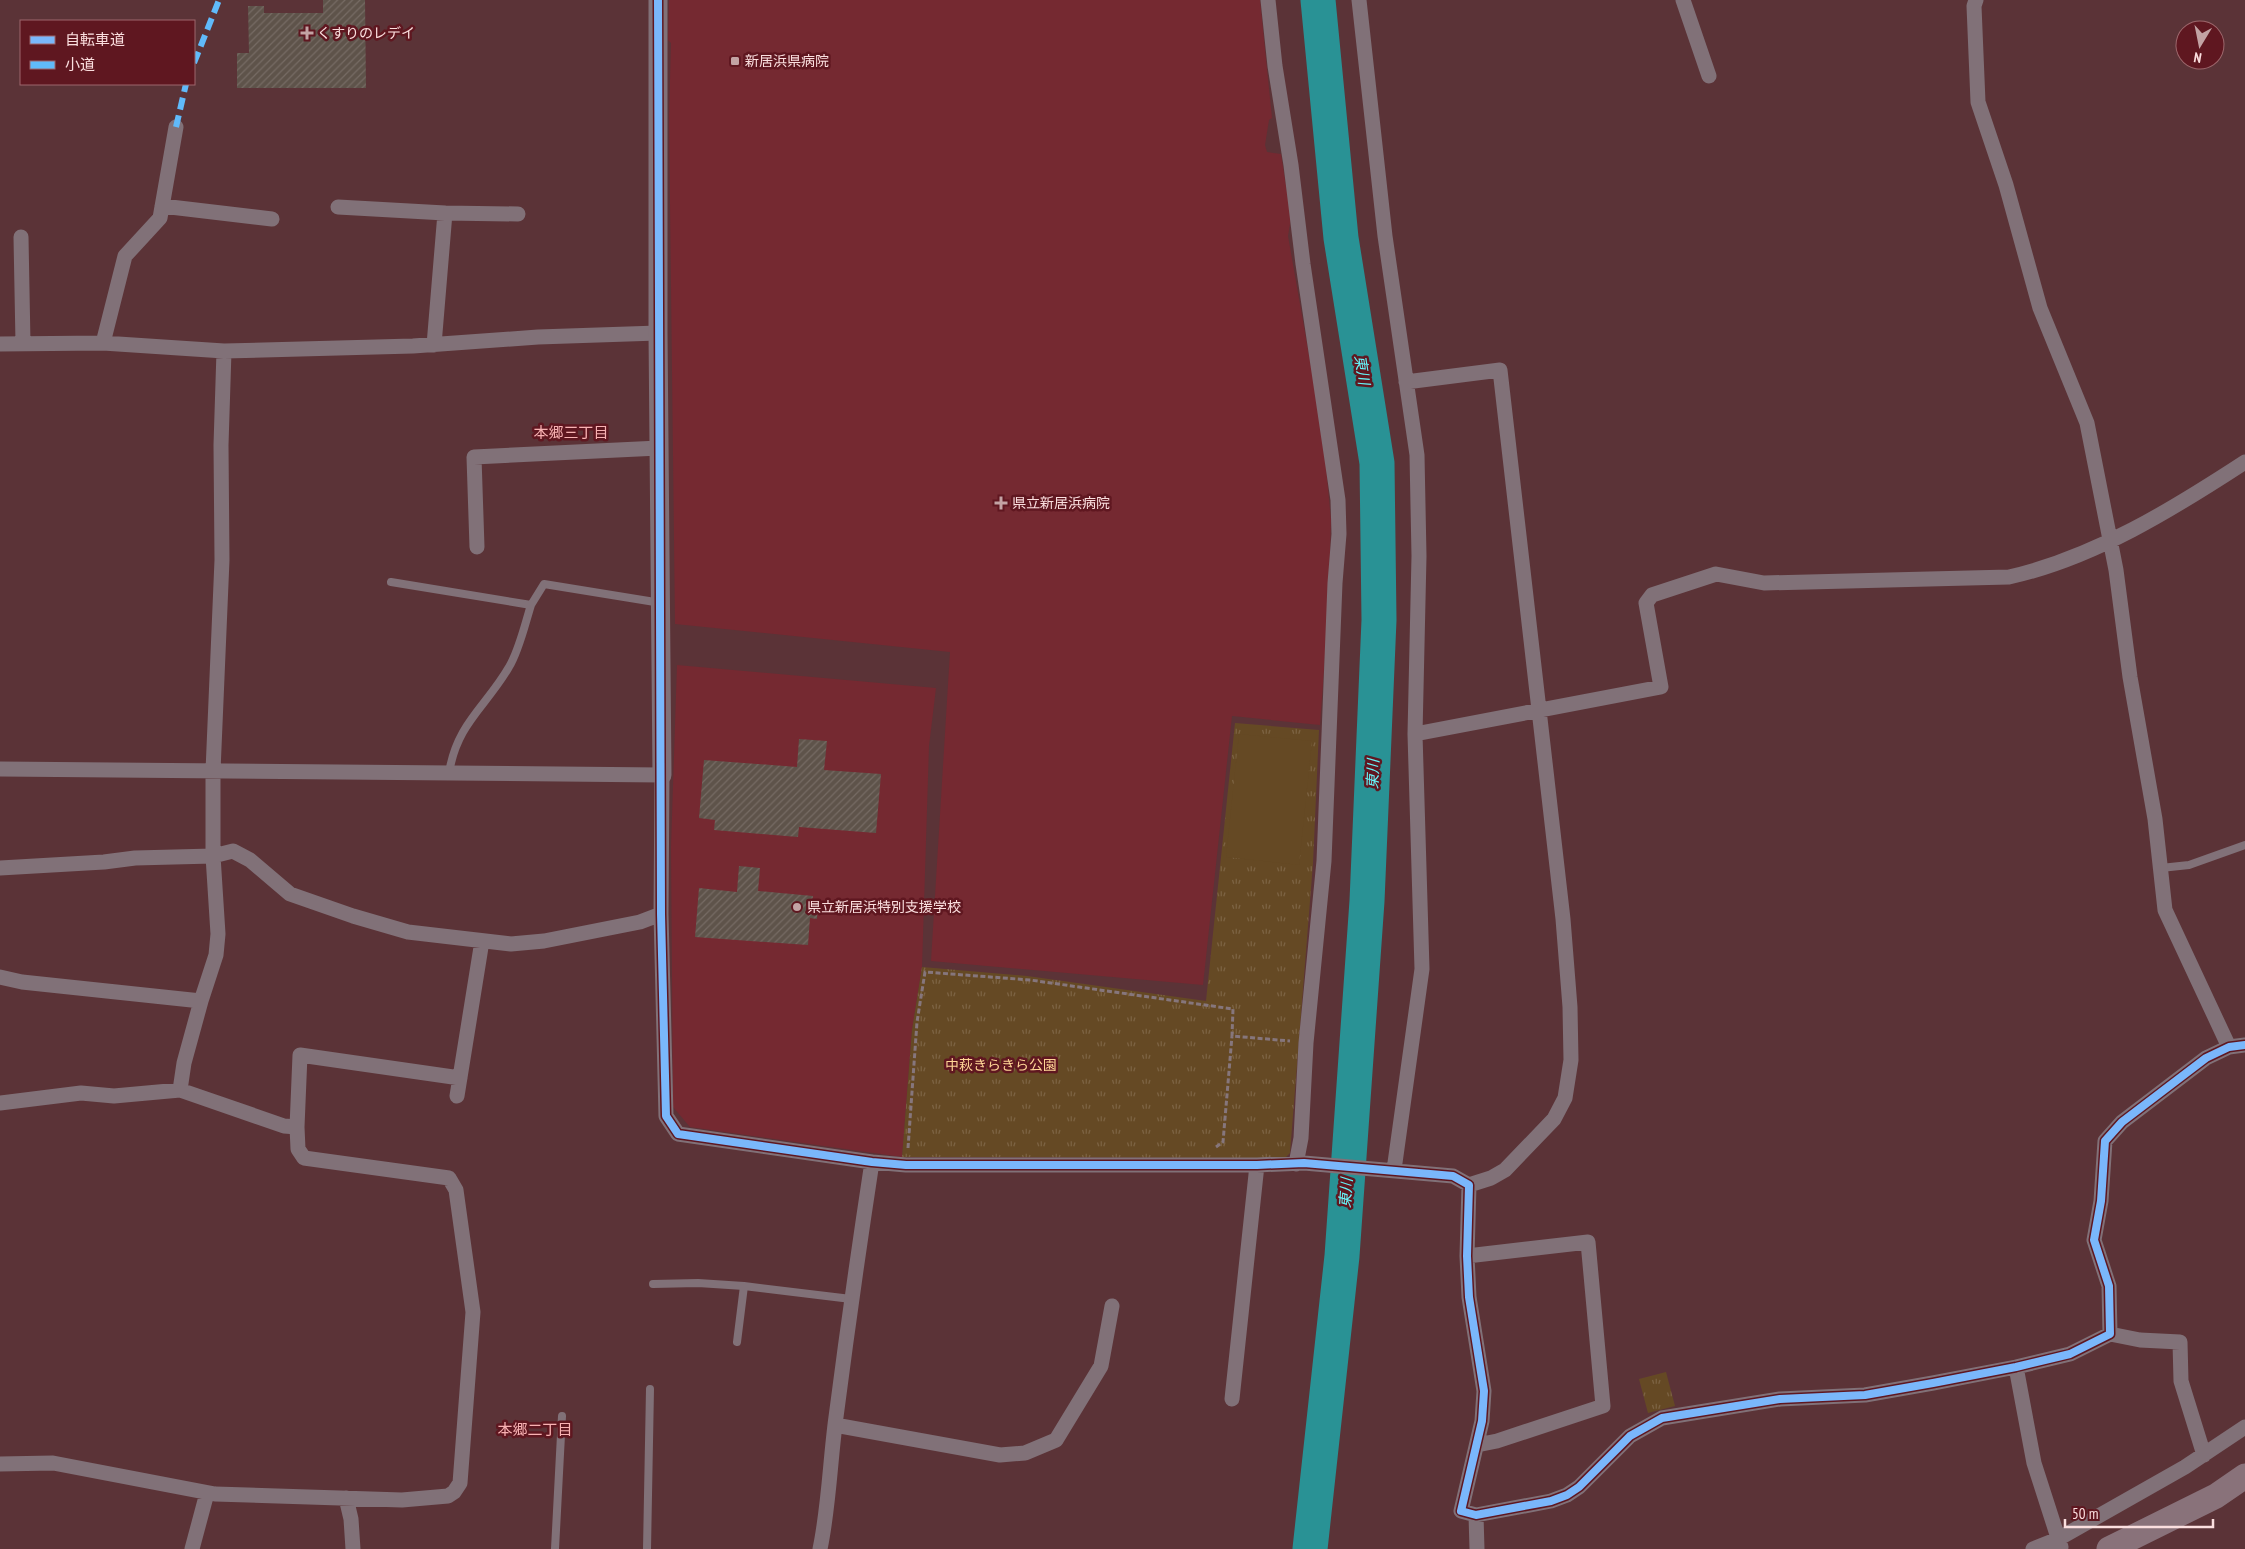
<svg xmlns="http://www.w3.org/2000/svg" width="2245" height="1549" font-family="'PT Sans Narrow','Noto Sans JP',sans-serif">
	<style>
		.built { fill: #752931 }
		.park { fill: url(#park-tufts) }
		.garden { fill: #654924 }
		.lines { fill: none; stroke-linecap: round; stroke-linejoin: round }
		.river { stroke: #299295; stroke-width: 35 }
		.building { fill: url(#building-hatch) }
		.path { stroke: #86767c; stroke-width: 3; stroke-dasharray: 5 2.5; stroke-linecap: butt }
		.service { stroke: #817178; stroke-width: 8 }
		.minor { stroke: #817178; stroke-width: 15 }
		.tertiary { stroke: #817178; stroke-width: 19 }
		.trunk { stroke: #89727a; stroke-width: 25 }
		.quiet { stroke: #60bafa; stroke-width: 6; stroke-dasharray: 12 6; stroke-linecap: butt }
		.cycleway-casing { stroke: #5f1720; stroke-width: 11 }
		.cycleway { stroke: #7ab7fb; stroke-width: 8 }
		.poi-dot { fill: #c3a3a4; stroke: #5f1720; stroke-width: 2 }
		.labels { text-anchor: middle; stroke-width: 5; stroke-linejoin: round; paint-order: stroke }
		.poi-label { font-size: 14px; fill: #fbdfdf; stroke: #5f1720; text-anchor: start }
		.park-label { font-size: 14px; fill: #ffd696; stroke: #5f1720 }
		.water-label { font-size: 15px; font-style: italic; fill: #66f6fa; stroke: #5f1720 }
		.neighbourhood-label { font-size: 15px; fill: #f8b2b3; stroke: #5f1720 }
	</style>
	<defs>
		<pattern id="park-tufts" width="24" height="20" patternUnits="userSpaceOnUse" patternTransform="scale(1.25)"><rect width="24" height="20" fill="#654924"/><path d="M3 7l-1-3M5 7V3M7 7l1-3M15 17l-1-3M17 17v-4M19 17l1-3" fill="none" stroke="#7c6343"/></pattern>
		<pattern id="building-hatch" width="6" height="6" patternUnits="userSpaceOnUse" patternTransform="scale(1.25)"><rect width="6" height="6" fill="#5e534a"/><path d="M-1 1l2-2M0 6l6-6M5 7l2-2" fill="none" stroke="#766b64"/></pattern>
	</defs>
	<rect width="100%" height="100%" fill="#5b3337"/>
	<path class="built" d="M669,0H1260L1272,118L1269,120L1265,145L1267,152L1281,154L1291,218L1288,236L1313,378L1326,467L1331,520L1328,614L1320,725L1232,716L1203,985L931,961L950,652L675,624L669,118L671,43L668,40Z
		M677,665L936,688L929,746L922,967L912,1030L902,1157L690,1127L673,1107L671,847Z"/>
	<path class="park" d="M1235,723L1319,730L1313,863L1290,1153L1285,1158L902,1157L912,1030L922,967L1027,976L1206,1001Z
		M1666,1372L1675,1406L1648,1413L1639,1379Z"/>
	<path class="garden" d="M1239,734L1312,741L1299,865L1226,857Z"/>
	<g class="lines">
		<path class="river" d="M1310,1549L1342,1256L1367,901L1379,620L1377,463L1341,238L1318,0"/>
	</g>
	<path class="building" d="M323,0H365L366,88H237V53H249L248,6H264V13H323Z
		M799,739L827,741L824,770L881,774L876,833L799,827L798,837L714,830L715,820L699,818L704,760L797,767Z
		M739,866L760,868L758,891L813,896L812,902L818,903L817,919L810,918L808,945L695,937L699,888L737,892Z"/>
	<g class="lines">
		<path class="path" d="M1216,1147L1223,1142L1232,1036
			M908,1148L917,1022L925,972L1030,980L1233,1009L1232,1036L1290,1041"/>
		<path class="service" d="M391,582L531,605L544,584L661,603
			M449,773C457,723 486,707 509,667C519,651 525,624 531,605
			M2161,868L2189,865L2245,845
			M653,1284L698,1283L744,1286
			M737,1342L744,1286L851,1299
			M555,1549L562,1416
			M647,1549L650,1389"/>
		<path class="minor" d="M1268,0L1275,66L1291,165L1303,264L1338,500L1339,534L1335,583L1324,861L1306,1043L1301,1138L1296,1164
			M1359,0L1385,236L1417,455L1419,556L1415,734L1422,969L1394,1170
			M1683,0L1709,76
			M1976,0L1974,6L1978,102L2006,185L2040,308L2087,423L2116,570L2130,677L2155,819L2165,910L2229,1047
			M162,206L272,219
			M338,207L445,213L434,345
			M445,213L518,214
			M21,237L23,343
			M103,343L125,256L160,218L176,127
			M0,344L103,343L224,351L413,346L538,337L658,333
			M1406,382L1500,370L1563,919L1570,1007L1571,1060L1565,1098L1554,1119L1505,1170L1491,1178L1469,1185
			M477,547L474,457L659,448
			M1415,734L1661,687L1646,603L1652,595L1716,574L1764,583L2009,577C2094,558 2173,509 2245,462
			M0,769L662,775L661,914L666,1116L678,1134L872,1162L906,1165H1257L1304,1163L1453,1176L1469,1185L1467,1256L1469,1297L1484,1391L1482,1421L1461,1511L1476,1515L1551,1501L1567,1495L1579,1487L1630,1436L1662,1418L1780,1399L1865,1395L1933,1383L2016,1367L2070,1354L2110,1334L2109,1286L2094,1240L2101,1201L2105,1141L2122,1122L2206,1058L2229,1047L2245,1045
			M0,868L104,862L135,858L213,856L233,851L250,860L290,894L353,916L408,932L511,944L544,941L640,922L661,914
			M0,977L22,982L201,1001L184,1063L180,1090
			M201,1001L216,955L218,934L213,856V771L222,560L221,445L224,351
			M457,1096L482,941
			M0,1103L81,1093L114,1096L180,1090L284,1126L297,1127
			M1467,1256L1588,1242L1603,1406L1497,1441L1477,1445
			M2110,1334L2140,1340L2180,1342L2181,1381L2204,1455
			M2016,1367L2034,1463L2061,1547
			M1232,1399L1257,1165
			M835,1425L1000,1455L1025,1453L1056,1440L1101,1366L1112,1306
			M0,1464L53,1463L215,1494L402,1500L448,1496L454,1492L460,1483L473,1312L456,1190L449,1178L304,1158L298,1149L297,1127L300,1055L460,1078
			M346,1498L351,1519L353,1549
			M1476,1515L1477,1549
			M192,1549L207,1493
			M820,1549C829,1506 830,1461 836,1417C847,1332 859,1247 872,1162
			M2033,1549L2058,1539L2185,1467L2245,1427"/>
		<path class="tertiary" d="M658,0V333L662,775"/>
		<path class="trunk" d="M2109,1549L2216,1496L2245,1476"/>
		<path class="quiet" d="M194,63L219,0
			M176,127L186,84"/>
		<g class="cycleway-casing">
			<path id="cycleway" d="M658,0L661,914L666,1116L678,1134L872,1162L906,1165H1257L1304,1163L1453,1176L1469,1185L1467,1256L1469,1297L1484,1391L1482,1421L1461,1511L1476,1515L1551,1501L1567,1495L1579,1487L1630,1436L1662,1418L1780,1399L1865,1395L1933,1383L2016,1367L2070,1354L2110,1334L2109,1286L2094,1240L2101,1201L2105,1141L2122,1122L2206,1058L2229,1047L2245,1045"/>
		</g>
		<use href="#cycleway" class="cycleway"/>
	</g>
	<g class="poi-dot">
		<path d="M304.5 25.5h5v5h5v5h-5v5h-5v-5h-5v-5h5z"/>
		<rect x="730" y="56" width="10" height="10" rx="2.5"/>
		<path d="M998.5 495.5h5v5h5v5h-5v5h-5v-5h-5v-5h5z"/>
		<circle cx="797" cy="907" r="5"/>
	</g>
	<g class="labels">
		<g class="poi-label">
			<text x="317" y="38">くすりのレデイ</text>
			<text x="745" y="66">新居浜県病院</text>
			<text x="1012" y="508">県立新居浜病院</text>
			<text x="807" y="912">県立新居浜特別支援学校</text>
		</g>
		<g class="park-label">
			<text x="1001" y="1070">中萩きらきら公園</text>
		</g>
		<g class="water-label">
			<text transform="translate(1362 370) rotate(81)" y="5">東川</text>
			<text transform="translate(1373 774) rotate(-88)" y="5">東川</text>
			<text transform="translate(1346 1193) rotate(-86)" y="5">東川</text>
		</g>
		<g class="neighbourhood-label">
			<text x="571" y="438">本郷三丁目</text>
			<text x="535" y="1435">本郷二丁目</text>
		</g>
	</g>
	<rect x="20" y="20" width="175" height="65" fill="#5f1720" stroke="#9d676c"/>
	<rect x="30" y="36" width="25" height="8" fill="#7ab7fb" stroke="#9d676c"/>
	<text x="65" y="45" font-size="15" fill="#fbdfdf">自転車道</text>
	<rect x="30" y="61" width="25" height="8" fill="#60bafa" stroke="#9d676c"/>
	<text x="65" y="70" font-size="15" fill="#fbdfdf">小道</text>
	<g transform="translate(2200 45) rotate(190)"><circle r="24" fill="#5f1720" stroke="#9d676c"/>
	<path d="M0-4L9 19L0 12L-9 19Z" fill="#c3a3a4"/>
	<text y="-8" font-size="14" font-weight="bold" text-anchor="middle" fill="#fbdfdf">N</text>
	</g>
	<path d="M2065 1519v8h148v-8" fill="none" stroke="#fbdfdf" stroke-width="2.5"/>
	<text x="2072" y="1519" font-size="15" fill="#fbdfdf" stroke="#5f1720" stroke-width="4" paint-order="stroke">50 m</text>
</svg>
